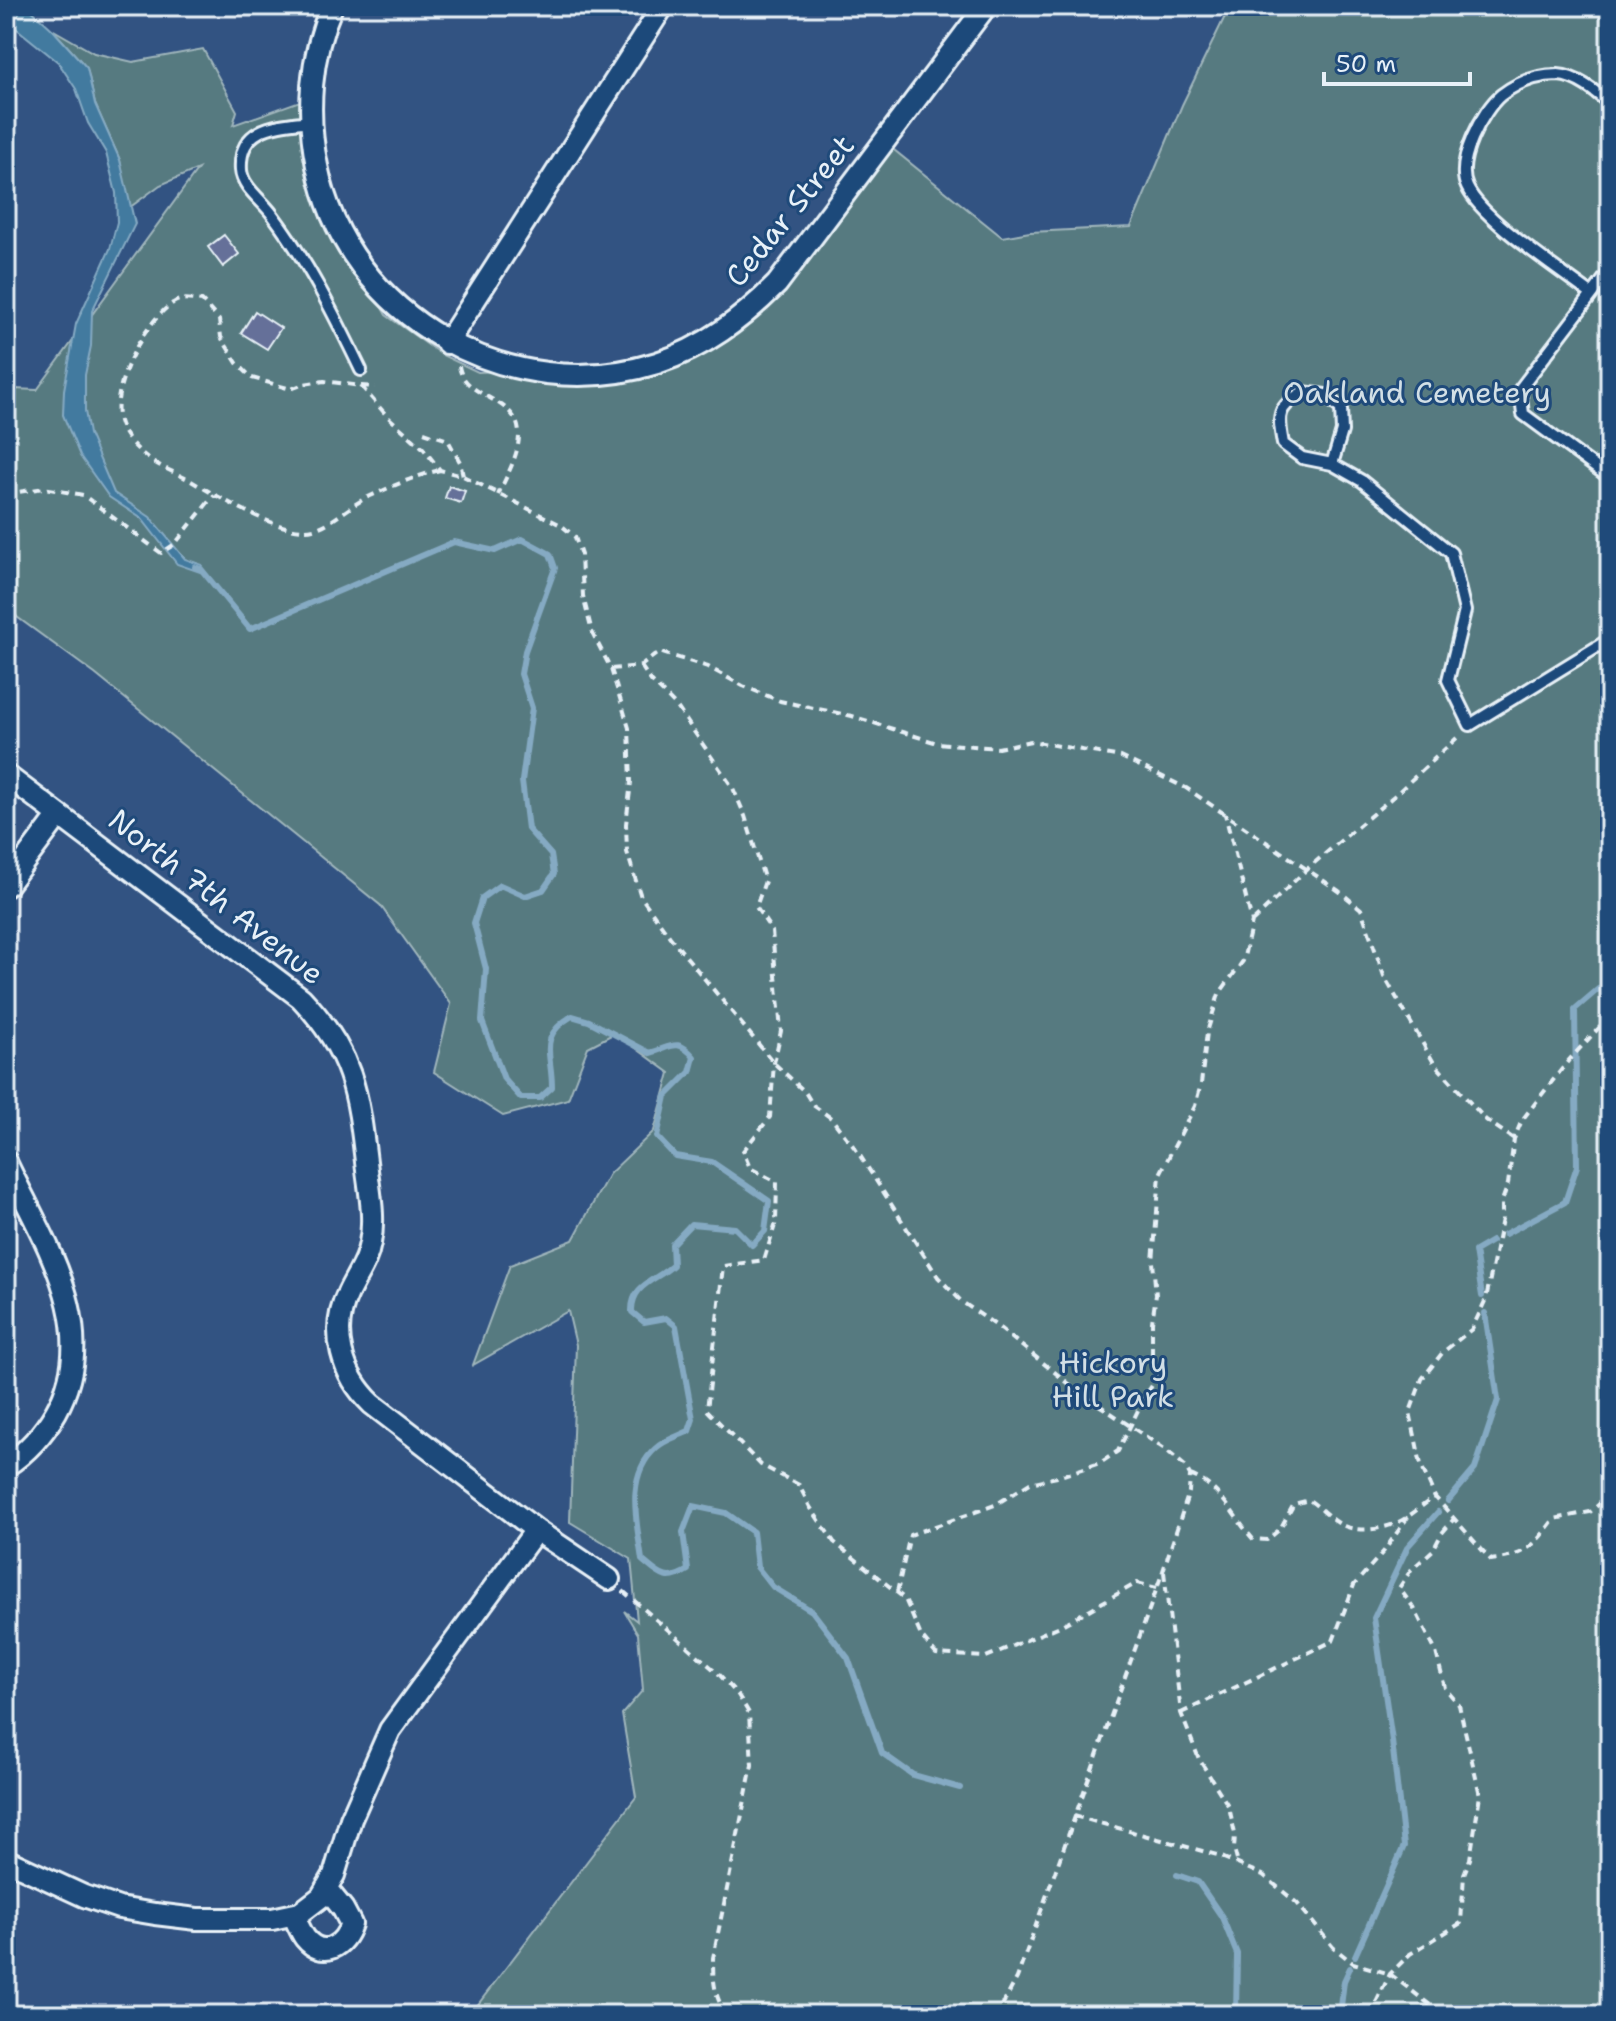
<svg xmlns="http://www.w3.org/2000/svg" width="1616" height="2021" font-family="'Shantell Sans',sans-serif">
	<style>
		.green { fill: #577a80; stroke: #a0b6bc; stroke-width: 2 }
		.water { fill: #437a9f; stroke: #85aac3; stroke-width: 2 }
		.lines { fill: none; stroke-linecap: round; stroke-linejoin: round }
		.stream { stroke: #85aac3; stroke-width: 6 }
		.building { fill: #657099; stroke: #e8f1f8; stroke-width: 2 }
		.lane-casing { stroke: #e8f1f8; stroke-width: 16 }
		.street-casing { stroke: #e8f1f8; stroke-width: 26 }
		.path { stroke: #e8f1f8; stroke-width: 4; stroke-dasharray: 8 6; stroke-linecap: butt }
		.lane { stroke: #1f4a7a; stroke-width: 10 }
		.street { stroke: #1f4a7a; stroke-width: 20 }
		.labels { text-anchor: middle; stroke-width: 6; stroke-linejoin: round; paint-order: stroke }
		.street-label { font-size: 30px; fill: #e8f1f8; stroke: #1f4a7a }
		.park-label { font-size: 30px; fill: #d2dfe6; stroke: #1f4a7a }
	</style>
	<rect width="100%" height="100%" fill="#325382"/>
	<filter id="ink" filterUnits="userSpaceOnUse"><feTurbulence type="fractalNoise" baseFrequency=".0125" numOctaves="2"/><feDisplacementMap in="SourceGraphic" scale="16" xChannelSelector="R" yChannelSelector="G"/><feConvolveMatrix kernelMatrix="1 2 1 2 8 2 1 2 1" color-interpolation-filters="sRGB"/></filter>
	<g filter="url(#ink)">
		<path class="green" d="M1230,6H1610V2015H470L636,1797L622,1714L643,1690L638,1634L624,1611L637,1621L631,1559L570,1522L576,1345L568,1311L473,1365L510,1265L573,1240L609,1174L654,1131L670,1073L615,1033L588,1047L568,1099L503,1116L434,1072L451,1004L380,905L95,674L17,617L6,598V396L14,389L37,390L198,169L160,185L129,208L120,160L95,104L87,68L52,29L94,53L133,62L203,49L237,111L233,125L311,97L320,181L349,248L386,315L442,355L478,372L658,363L777,284L884,142L1002,237L1030,232L1131,227L1182,105Z"/>
		<path class="water" d="M6,6H27L52,29L87,68L95,104L120,160L135,224L92,311L91,346L85,375V411L89,434L114,493L150,517L185,559L202,565L200,572L177,564L142,519L109,497L80,456L63,415L64,390L76,324L110,249L117,222L116,193L106,153L88,123L76,89L58,62L6,20Z"/>
		<g class="lines">
			<path class="stream" d="M195,567L201,569L250,629L454,542L495,551L522,539L550,554L555,568L525,651L521,674L532,708L522,781L528,829L551,855L554,874L543,890L525,896L500,885L482,898L474,923L486,969L482,1021L504,1079L521,1098H540L552,1087C552,1053 537,1037 572,1016L589,1021L650,1053C672,1047 677,1037 694,1057L690,1072L666,1096L657,1137L675,1156L712,1162L769,1201L765,1231L752,1245L735,1228L691,1224L672,1244L673,1265C656,1281 631,1284 632,1312L644,1322L666,1318L676,1326L693,1419L689,1431C679,1436 664,1440 656,1448C624,1476 637,1523 642,1560C660,1575 666,1584 688,1570L683,1532L693,1506L726,1513L753,1532L757,1567L773,1587L812,1611L848,1658L882,1753L913,1775L960,1788
				M1505,1234L1565,1202L1577,1166L1575,1009L1610,979
				M1482,1296L1475,1251L1492,1241
				M1448,1501L1475,1469L1498,1400L1485,1313
				M1177,1875L1198,1882L1222,1917L1237,1954L1236,2015
				M1355,1956L1404,1846L1392,1741L1374,1618L1408,1546L1438,1512
				M1340,2015L1344,1981L1350,1968"/>
		</g>
		<path class="building" d="M224,235L239,254L223,267L208,247Z
			M255,311L281,328L267,349L241,333Z
			M449,486L465,491L461,503L445,498Z"/>
		<g class="lines">
			<g class="lane-casing">
				<path id="lane" d="M311,121C279,125 238,125 241,170C242,187 263,201 272,214C308,262 335,316 361,370
					M1610,271L1520,389L1523,414L1610,478
					M1591,294C1560,270 1482,220 1467,187C1455,162 1482,111 1501,95C1518,82 1537,75 1558,75C1577,76 1596,92 1610,104
					M1332,464L1342,431L1341,409L1325,395L1303,392C1276,409 1278,415 1283,444L1302,458L1332,464L1362,481L1451,553L1465,611L1448,680L1470,725L1610,639"/>
			</g>
			<g class="street-casing">
				<path id="street" d="M332,6C310,56 306,113 317,166C347,318 511,409 657,363C704,348 742,319 777,284L986,6
					M447,343L663,6
					M6,775L301,998C355,1055 358,1095 367,1170C370,1194 375,1219 370,1243C367,1262 356,1276 348,1293C329,1332 342,1375 372,1404L536,1530L609,1579
					M6,886L59,815
					M6,1162C42,1239 104,1327 56,1412C44,1433 27,1452 6,1466
					M6,1860L84,1896L119,1908L155,1914L197,1919H272L300,1913L321,1897L334,1875L351,1819L390,1730L536,1530
					M293,1915C297,1922 300,1931 305,1938C323,1960 344,1946 351,1924L343,1909L326,1888"/>
			</g>
			<path class="path" d="M459,366C464,400 519,396 519,435C519,455 506,477 498,495
				M361,386L375,387
				M424,432L448,440L460,462L463,476
				M440,470C414,476 391,487 366,498C347,507 325,532 302,530C270,528 219,497 191,481C177,473 161,468 148,458C136,449 123,436 119,421C110,387 144,322 173,303C181,297 192,300 202,301L219,320L221,337L237,363L252,378L291,389L304,384L324,381L361,386L388,417L423,448L440,470L463,476L561,525L575,537L581,555L583,596L592,632L611,669L629,728L631,782L626,824L627,852L641,897L670,937L774,1063L805,1092L813,1105L831,1118L857,1151L938,1277L962,1302L997,1326L1078,1391L1166,1450L1185,1466L1190,1475L1189,1492L1163,1571L1017,1978L997,2015
				M6,494L44,488L83,495L161,553L175,544L214,495
				M641,666L651,681L677,707L733,788L745,816L765,881L756,907L772,931L781,1031L774,1063L770,1117L743,1151L750,1168L777,1182L776,1222L764,1260L723,1266L707,1410L761,1465L799,1485L810,1507L834,1542L905,1599L921,1636L936,1654L986,1657L1060,1626L1137,1583L1157,1588
				M611,669L641,666L659,652L708,667L743,686L780,701L852,716L937,743L998,748L1031,741L1121,757L1186,788L1339,891L1361,909L1384,976L1434,1063L1486,1120L1514,1139
				M1253,921L1307,869L1395,795L1460,735
				M1610,1016L1569,1060L1522,1120L1514,1139L1508,1184L1502,1201V1219L1486,1299L1472,1329L1443,1352L1422,1379L1410,1412L1421,1465L1435,1497L1491,1560C1526,1556 1534,1546 1554,1519L1590,1512L1610,1495
				M1190,1475C1221,1486 1233,1517 1253,1539L1267,1540L1280,1529L1294,1504L1309,1500C1320,1507 1332,1521 1344,1526C1364,1534 1393,1528 1410,1515C1419,1509 1426,1502 1435,1497
				M1164,1572L1181,1713L1199,1759L1229,1807L1235,1834L1234,1849L1238,1864
				M623,1591L718,1673L738,1695L749,1713L752,1765L713,1958C713,1980 714,1997 727,2015
				M897,1592L910,1535L995,1505L1030,1483L1057,1477L1100,1463L1118,1451L1145,1396L1157,1378L1152,1360V1322L1156,1295L1153,1262L1160,1174L1195,1106L1201,1084L1207,1032L1219,994L1243,961L1252,922L1225,814
				M1181,1713L1333,1641L1354,1585L1384,1551L1408,1517
				M1074,1816L1217,1855L1263,1875L1297,1903L1333,1947L1353,1963L1390,1974L1443,2015
				M1370,2015L1390,1974L1410,1954L1461,1923L1464,1874L1470,1859L1480,1795L1459,1705L1445,1688L1436,1652L1414,1608L1399,1588L1411,1570L1433,1550L1442,1533L1453,1520"/>
			<use href="#lane" class="lane"/>
			<use href="#street" class="street"/>
		</g>
	</g>
	<g class="labels">
		<g class="street-label">
			<text transform="translate(790 211) rotate(-51)" y="10">Cedar Street</text>
			<text transform="translate(216 897) rotate(38)" y="10">North 7th Avenue</text>
		</g>
		<g class="park-label">
			<text x="1417" y="403">Oakland Cemetery</text>
			<text x="1113" y="1373">Hickory<tspan x="1113" dy="34">Hill Park</tspan></text>
		</g>
	</g>
	<rect width="1616" height="2021" fill="none" stroke="#1f4a7a" stroke-width="32"/>
	<rect x="16" y="16" width="1584" height="1989" fill="none" stroke="#e8f1f8" stroke-width="3" filter="url(#ink)"/>
	<path d="M1324 72v12h146v-12" fill="none" stroke="#e8f1f8" stroke-width="4"/>
	<text x="1336" y="72" font-size="24" fill="#e8f1f8" stroke="#1f4a7a" stroke-width="6" paint-order="stroke">50 m</text>
</svg>
